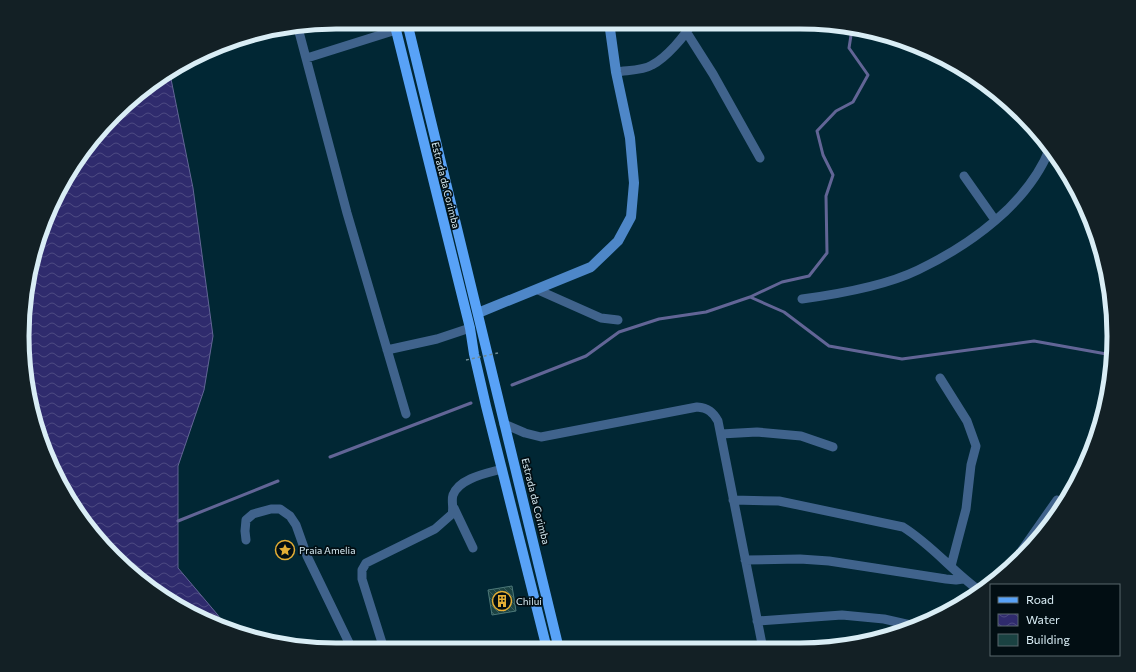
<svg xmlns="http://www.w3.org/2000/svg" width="1136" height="672" font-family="Commissioner,sans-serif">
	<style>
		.water { fill: url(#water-waves); stroke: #626596 }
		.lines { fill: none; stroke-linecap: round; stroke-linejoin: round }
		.stream { stroke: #626596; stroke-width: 3 }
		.building { fill: url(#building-back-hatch); stroke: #4d7878 }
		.street { stroke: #40638c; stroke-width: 9 }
		.secondary { stroke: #4e87c8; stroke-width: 10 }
		.primary { stroke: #58a2f7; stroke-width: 10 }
		.path-bridge { stroke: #6d8a95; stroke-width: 1.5; stroke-dasharray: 3 3; stroke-linecap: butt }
		.labels { text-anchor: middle; stroke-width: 3.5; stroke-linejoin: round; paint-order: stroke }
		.street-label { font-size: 10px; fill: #d9edf5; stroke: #020e13 }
		.poi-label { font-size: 10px; fill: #d9edf5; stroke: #020e13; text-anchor: start }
		.rim { fill: none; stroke: #d9edf5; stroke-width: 5 }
	</style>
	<defs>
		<pattern id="water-waves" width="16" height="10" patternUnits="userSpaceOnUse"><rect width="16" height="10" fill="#2f2b6d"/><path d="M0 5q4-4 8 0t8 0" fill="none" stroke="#4d4a82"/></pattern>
		<pattern id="building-back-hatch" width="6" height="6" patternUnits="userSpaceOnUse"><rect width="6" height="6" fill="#1a4242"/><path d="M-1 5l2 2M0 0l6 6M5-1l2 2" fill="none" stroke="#3b5e5e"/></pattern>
	</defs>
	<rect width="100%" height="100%" fill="#012734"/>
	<path class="water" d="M170,74L193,188L213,336L204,390L178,466V568L217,614L229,630L161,597L87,527L39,437L22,336L39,235L87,145L145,87Z"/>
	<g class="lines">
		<path class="stream" d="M750,297L782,282L809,276L827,253L826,196L833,175L823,155L817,131L836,111L853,102L868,75L849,48L852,29
			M512,385L586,356L619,332L659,319L706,312L750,297L784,312L829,346L902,359L1034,341L1112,355
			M330,457L471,403
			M178,521L278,481"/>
	</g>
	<path class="building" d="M512,586L516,611L492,615L488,590Z"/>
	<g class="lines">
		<path class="street" d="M298,28L347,213L406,414
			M687,33L713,74L760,158
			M307,58L396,30
			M616,72C627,70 642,71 652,65C666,58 685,36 692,23
			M1040,136L1048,153
			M964,176L995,220
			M538,290L601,318L618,320
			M802,299C839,294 885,286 918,270C970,245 1028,204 1050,148
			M387,350L437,339L470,328
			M940,378L967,421L976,446L971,465L966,509L951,566
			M504,424L525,433L541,437L697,407C708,408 713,412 718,421L763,649
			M721,434L757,432L801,436L833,447
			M733,500L779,501L903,527C932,545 953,572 980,591
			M454,508L473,548
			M246,540L245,531L246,520L253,514L271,509H280L290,516L296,525L307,556L352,649
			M745,560L800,559L829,561L946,579L956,580L963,579
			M1006,573L1057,500
			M757,621L842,615L884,619L915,626
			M384,649L362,579V570L366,563L435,529L452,514C454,507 451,501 453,495C459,478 488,473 502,469
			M525,649L546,645"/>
		<path class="secondary" d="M478,313L591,267L618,241L631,217L634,183L630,138L616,72L609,22"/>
		<path class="primary" d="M394,22L470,328L474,354L486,406L547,649
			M407,22L559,649"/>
		<path class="path-bridge" d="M466,360L498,353"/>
	</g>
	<defs>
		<g id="sight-ring" transform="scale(1)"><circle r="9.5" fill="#020e13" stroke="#e4ae35" stroke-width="1.5"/><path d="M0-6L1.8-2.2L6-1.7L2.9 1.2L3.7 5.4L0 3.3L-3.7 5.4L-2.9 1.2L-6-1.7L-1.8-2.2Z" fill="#e4ae35"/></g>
		<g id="building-ring" transform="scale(1)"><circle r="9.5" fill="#020e13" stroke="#e4ae35" stroke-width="1.5"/><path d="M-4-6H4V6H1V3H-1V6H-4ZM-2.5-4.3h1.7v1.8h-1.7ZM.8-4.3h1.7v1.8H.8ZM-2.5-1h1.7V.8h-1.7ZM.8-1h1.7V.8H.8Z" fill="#e4ae35"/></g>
	</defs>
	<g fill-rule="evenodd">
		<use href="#sight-ring" x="285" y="550"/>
		<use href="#building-ring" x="502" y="601"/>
	</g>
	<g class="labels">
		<g class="street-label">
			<text transform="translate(446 185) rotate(76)" y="4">Estrada da Corimba</text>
			<text transform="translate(536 501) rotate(76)" y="4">Estrada da Corimba</text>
		</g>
		<g class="poi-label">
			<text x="299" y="554">Praia Amelia</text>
			<text x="516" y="605">Chilui</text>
		</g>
	</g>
	<path d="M0 0H1136V672H0ZM336 29H800A307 307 0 0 1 1107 336V336A307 307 0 0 1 800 643H336A307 307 0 0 1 29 336V336A307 307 0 0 1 336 29Z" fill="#132025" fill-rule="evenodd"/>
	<path class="rim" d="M336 29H800A307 307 0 0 1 1107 336V336A307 307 0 0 1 800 643H336A307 307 0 0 1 29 336V336A307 307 0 0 1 336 29Z"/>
	<rect x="990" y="584" width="130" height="72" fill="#020e13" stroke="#58676d"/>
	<rect x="998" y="597" width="20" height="6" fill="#58a2f7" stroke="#58676d"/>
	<text x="1026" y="604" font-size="12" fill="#d9edf5">Road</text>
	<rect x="998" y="614" width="20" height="12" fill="url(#water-waves)" stroke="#58676d"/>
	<text x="1026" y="624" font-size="12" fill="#d9edf5">Water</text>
	<rect x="998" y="634" width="20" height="12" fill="#1a4242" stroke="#58676d"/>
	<text x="1026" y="644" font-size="12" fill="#d9edf5">Building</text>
</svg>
